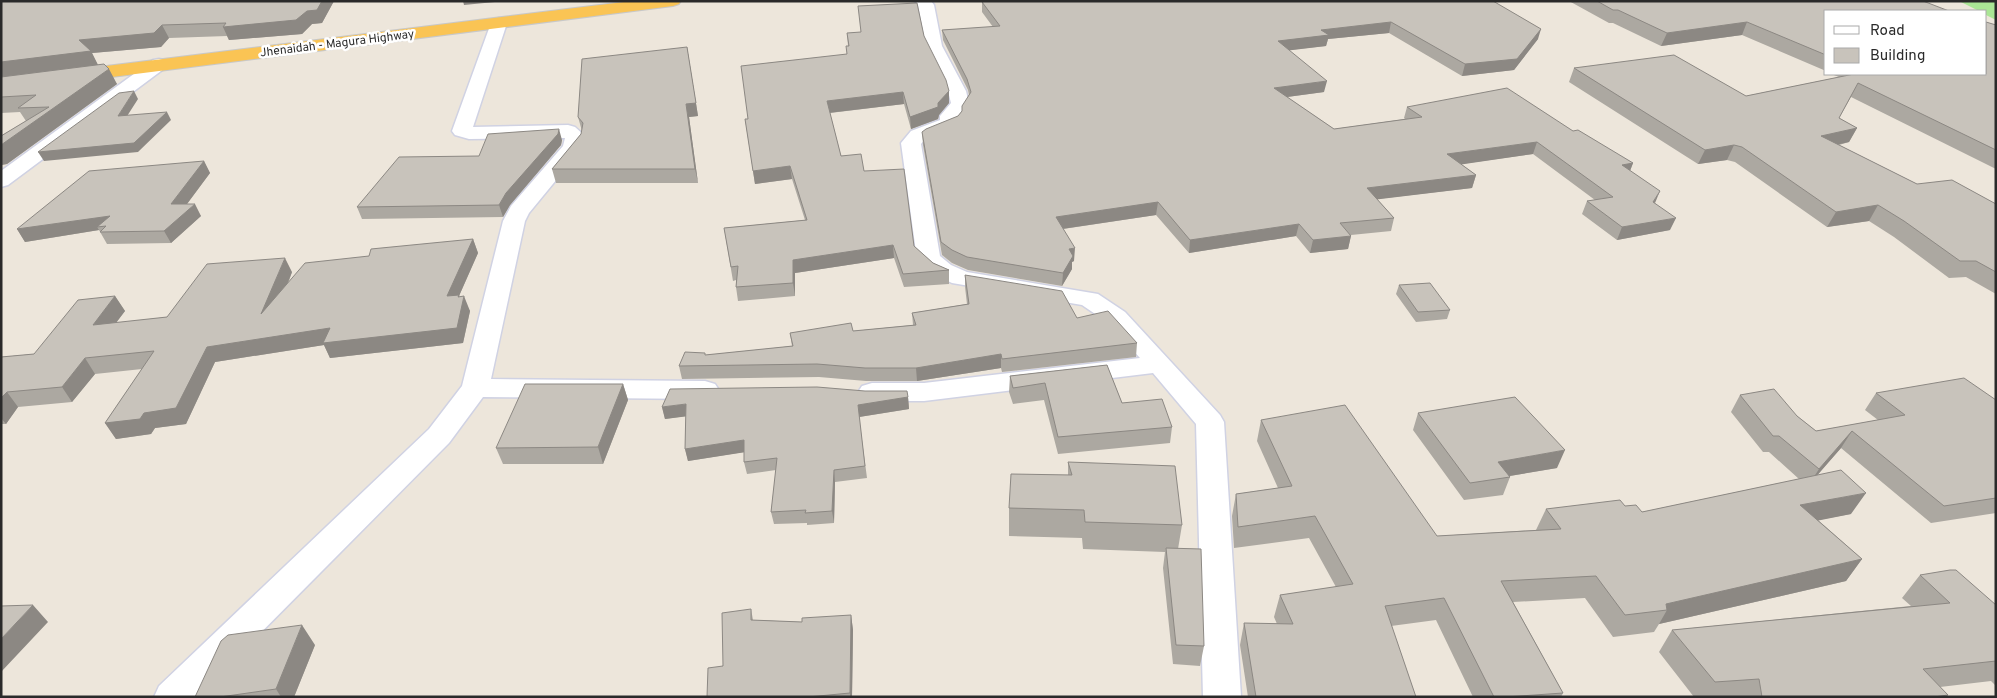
<svg xmlns="http://www.w3.org/2000/svg" width="1997" height="698" font-family="Overpass,sans-serif">
	<style>
		.green { fill: #aae695 }
		.lines { fill: none; stroke-linecap: round; stroke-linejoin: round }
		.minor-casing { stroke: #d0d2e3; stroke-width: 3 }
		.trunk-casing { stroke: #c8c8c8; stroke-width: 2 }
		.minor { fill: #fff; fill-rule: evenodd }
		.trunk { fill: #fac454; fill-rule: evenodd }
		.wall { fill: #aca8a1 }
		.shaded-wall { fill: #8c8883 }
		.building { fill: #c8c3bb; stroke: #8c8883 }
		.labels { text-anchor: middle; stroke-width: 5; stroke-linejoin: round; paint-order: stroke }
		.far-street-label { font-size: 12px; fill: #2a2a2a; stroke: #fff }
	</style>
	<rect width="100%" height="100%" fill="#ede6db"/>
	<path class="green" d="M1959,1H1996V20L1986,15V11H1979Z"/>
	<g class="lines">
		<g class="minor-casing">
			<path id="minor" d="M915,1H931L934,5L942,46L966,91L969,104L960,117V123L957,127L925,139L921,144L940,256L951,265L967,272L1098,294L1125,312L1220,415L1224,422L1241,697H1203L1196,424L1153,373L924,401H872L862,398L858,392L862,386L872,383H924L1140,358L1107,322L1082,305L952,283L935,275L917,259L901,143L911,131L940,120V116L951,103L948,91L926,46L918,5Z
				M499,18L505,20L507,23L473,127L568,125L575,127L585,136L583,147L580,151L529,213L525,221L491,379L705,381L715,384L719,390L715,396L705,399L483,397L449,443L197,697H154L159,686L429,429L462,386L503,221L511,206L563,146L565,138L469,139L455,135L452,131L491,23L493,20Z
				M159,59L165,60L168,64L165,68L8,185L1,187V171L153,60Z"/>
		</g>
		<g class="trunk-casing">
			<path id="trunk" d="M632,1H681L679,4L673,6L1,91V79Z"/>
		</g>
		<use href="#minor" class="minor"/>
		<use href="#trunk" class="trunk"/>
	</g>
	<path class="wall" d="M1,1H334L322,23L312,24L302,34L229,40L227,36L169,38L161,47L92,53L98,65L117,84L7,164L1,165V136L26,121L20,112L1,113Z
		M1493,1L1538,39L1514,70L1462,76L1389,33L1328,39L1326,46L1289,50L1324,92L1287,97L1334,129L1405,119L1404,118L1407,107L1573,131L1633,163L1630,171L1655,203L1670,230L1617,240L1582,214L1587,201L1595,200L1533,154L1461,164L1476,175L1472,188L1377,199L1394,218L1391,231L1351,235L1348,249L1310,253L1296,236L1189,253L1156,215L1063,229L1074,261L1072,262V269L1062,286L968,270L952,263L942,255L923,145L922,132L958,116L962,111L969,95L968,90L943,40L942,30L993,27L982,12V2Z
		M1569,1H1923L1826,11V71L1742,35L1661,46L1613,23H1609Z
		M1996,25V169L1851,97L1839,118L1857,128L1849,142L1839,145L1917,184L1996,204V294L1966,277L1949,278L1894,237L1869,221L1827,227L1735,162L1727,160L1698,164L1569,82L1574,68L1746,96L1839,77L1831,74H1986Z
		M847,33L924,36L949,103L939,115L938,119L911,129L904,104L830,113L841,156L864,171L914,246L933,263L949,270V284L904,287L894,258L795,273V296L738,301L736,287V280L733,281L724,228L805,220L792,179L755,184L745,119H748L847,54L848,46Z
		M687,47L698,116L689,117L698,183H556L552,169L581,134L582,131L578,117Z
		M562,140L561,145L510,205L503,217L362,219L357,207L479,156Z
		M204,161L210,173L187,204L201,216L171,243L107,244L99,230L25,242L17,229Z
		M473,239L478,253L459,296L470,311L463,343L330,358L324,345L215,362L186,424L155,428L151,434L116,439L105,423L142,369L95,374L72,402L18,407L6,424H1V357L34,354L115,296L125,311L116,323L167,317L292,272L288,284L369,256Z
		M965,275L1077,318L1137,343L1136,357L1002,372L1001,368L917,381H866L819,377L682,379L679,366L706,355L792,346L790,333L853,331L913,325L912,313L967,304L965,287Z
		M1399,285L1450,310L1447,319L1416,322L1396,294Z
		M1107,365L1122,403L1172,427L1170,443L1058,454L1044,400L1013,404L1009,392L1010,376Z
		M623,384L628,400L603,464H503L496,448Z
		M1876,393L1996,400V513L1931,523L1841,448L1817,475L1851,514L1818,520L1862,559L1846,581L1659,624L1654,632L1613,637L1585,598L1513,602L1563,693L1561,697H1473L1436,620L1391,626L1416,697H1248L1240,645L1244,623L1277,624L1274,617L1280,595L1336,587L1309,538L1234,548L1232,516L1236,494L1278,488L1257,441L1261,420L1437,536L1536,530L1546,509L1625,506L1642,512L1799,479L1769,452H1763L1731,412L1740,395L1797,416L1816,431L1878,420L1865,410Z
		M908,397L909,409L859,417L867,478L835,482L834,523L807,525V523L774,524L771,512L776,470L747,474L744,462V452L688,461L685,449L686,416L665,419L662,407Z
		M1418,413L1557,468L1510,476V477L1503,495L1464,500L1413,430Z
		M1068,462L1182,525L1178,549L1204,646L1200,666L1173,664L1163,568L1165,552L1083,549L1082,538L1009,536V508L1068,475Z
		M1920,575L1996,605V686L1991,681L1940,687L1948,695L1946,697H1694L1659,652L1672,630L1911,606L1902,598Z
		M751,609L753,620L802,622L851,615L853,630L852,697H707Z
		M315,645L294,697H195Z"/>
	<path class="shaded-wall" d="M322,1H334L322,23L312,24L302,34L229,40L223,27L307,11Z
		M463,1H505L464,5Z
		M1391,22L1389,33L1328,39L1326,46L1276,52L1278,41L1321,30Z
		M1747,22L1742,35L1661,46L1667,33Z
		M162,25L169,38L161,47L92,53L98,65L1,77V62L79,40Z
		M1541,29L1538,39L1514,70L1462,76L1465,64Z
		M687,47L698,116L689,117L698,183L695,169L686,104Z
		M109,69L117,84L7,164L1,165V145Z
		M1327,81L1324,92L1272,99L1274,88Z
		M134,91L138,99L122,124L118,116Z
		M949,91V103L939,115L938,119L911,129L910,117L938,103Z
		M903,92L904,104L828,113L827,101Z
		M167,112L171,120L138,152L44,161L38,152Z
		M1857,128L1849,142L1814,150L1821,136Z
		M559,129L562,140L561,145L510,205L503,217L499,205L506,193Z
		M1537,142L1533,154L1444,167L1447,154Z
		M1734,145L1727,160L1698,164L1705,150Z
		M204,161L210,173L178,216L171,204Z
		M1633,163L1628,176L1622,165Z
		M790,166L792,179L755,184L753,171Z
		M1476,175L1472,188L1364,201L1367,188Z
		M1660,191L1655,203L1653,202Z
		M1158,202L1156,215L1055,230L1056,217Z
		M195,204L201,216L171,243L164,231Z
		M1878,205L1869,221L1827,227L1836,212Z
		M110,216L106,226L97,227L99,230L25,242L17,229Z
		M1676,218L1670,230L1617,240L1622,227Z
		M1299,224L1296,236L1189,253L1190,240Z
		M1351,236L1348,249L1310,253L1313,240Z
		M473,239L478,253L459,296L462,304L464,296L470,311L463,343L330,358L324,345L215,362L186,424L155,428L151,434L116,439L105,423L144,413L207,347L447,296Z
		M893,245L894,258L795,273V296L793,283V260Z
		M1075,248L1074,261L1072,262V269L1062,286L1063,273L1069,249Z
		M285,258L292,272L269,330L261,314Z
		M115,296L125,311L102,341L93,325Z
		M1001,354V368L917,381L916,368Z
		M85,358L95,374L72,402L62,387Z
		M623,384L628,400L603,464L598,447Z
		M7,392L18,407L6,424L1,418V398Z
		M908,397L909,409L859,417L858,405Z
		M686,404L689,416L665,419L662,407Z
		M1852,431L1841,448L1808,486L1819,469Z
		M744,440L746,452L688,461L685,449Z
		M1565,450L1557,468L1491,479L1498,462Z
		M834,470L835,482L834,523L832,511Z
		M1866,493L1851,514L1786,527L1800,505Z
		M1862,559L1846,581L1659,624L1667,610L1666,604Z
		M33,605L48,622L1,672V639Z
		M851,615L853,630L852,697H850Z
		M302,625L315,645L294,697H281L276,689Z"/>
	<path class="building" d="M1,1H322L317,10L307,11L296,20L223,27L226,23L162,25L154,33L79,40L91,51L1,62Z
		M987,1H1493L1541,29L1517,59L1465,64L1391,22L1321,30L1329,35L1278,41L1327,81L1274,88L1334,129L1422,117L1407,107L1507,88L1573,131L1578,130L1633,163L1622,165L1660,191L1653,202L1676,218L1622,227L1587,201L1613,197L1537,142L1447,154L1476,175L1367,188L1394,218L1340,223L1351,236L1313,240L1299,224L1190,240L1158,202L1056,217L1075,248L1069,249L1073,256L1063,273L967,257L952,250L941,242L922,132L926,129L958,116L962,111V106L971,92L967,79L942,30L1000,26L982,2Z
		M1597,1H1923L1949,11H1826V55L1747,22L1667,33L1618,10H1613Z
		M917,3L924,36L946,80L949,91L938,103V107L910,117L903,92L827,101L841,156L861,154L864,171L904,169L914,246L933,263L949,270L903,274L893,245L793,260V283L736,287L738,266L731,267L724,228L807,220L790,166L753,171L745,119H748L741,66L847,54L846,46H849L847,33L861,32L858,6Z
		M1986,22L1996,25V150L1858,83L1839,118L1857,128L1821,136L1917,184L1952,180L1996,204V272L1976,261H1960L1904,221L1878,205L1836,212L1742,147L1734,145L1705,150L1574,68L1674,55L1746,96L1854,74H1986Z
		M687,47L696,103L686,104L695,169H552L581,134L583,123L578,117L582,59Z
		M104,64L109,69L1,145V136L49,107L18,108L36,95L1,97V77Z
		M134,91L118,116L167,112L134,143L38,152L119,93Z
		M559,129L558,134L506,193L499,205L357,207L399,157L479,156L488,134Z
		M204,161L171,204H195L164,231L100,232L106,226L97,227L110,216L17,229L89,171Z
		M473,239L447,296L459,295L458,297L464,296L457,328L323,343L330,328L207,347L176,408L144,413L140,419L105,423L154,351L85,358L62,387L7,392L1,398V357L34,354L78,300L115,296L93,325L167,317L207,264L285,258L261,314L305,263L369,256L371,249Z
		M965,275L1062,291L1077,318L1108,311L1137,343L1002,359L1001,354L916,368H865L817,364L679,366L685,352L705,353V355L793,346L790,333L851,323L853,331L916,325L912,313L969,304Z
		M1430,283L1450,310L1418,312L1399,285Z
		M1107,365L1122,403L1162,399L1172,427L1058,437L1045,383L1013,388L1010,376Z
		M1964,378L1996,400V498L1944,506L1852,431L1819,469L1779,436H1773L1740,395L1774,389L1797,416L1816,431L1905,415L1876,393Z
		M525,384H623L598,447L496,448Z
		M817,387L865,391H907L908,397L858,405L865,466L834,470L832,511L805,513L806,510L771,512L777,458L744,462V440L685,449L686,404L662,407L670,389Z
		M1515,397L1565,450L1498,462L1510,477L1470,483L1418,413Z
		M1345,405L1437,536L1561,529L1546,509L1620,500L1625,506L1636,505L1642,512L1841,470L1866,493L1800,505L1862,559L1666,604L1667,610L1625,615L1596,576L1501,581L1563,693L1506,697H1494L1444,598L1385,606L1416,697H1256L1244,623L1293,624L1280,595L1353,584L1315,516L1238,527L1236,494L1292,486L1261,420Z
		M1068,462L1175,466L1182,525L1085,522L1084,510L1009,508L1011,474L1072,475Z
		M1166,548L1201,549L1204,646L1176,645Z
		M1950,570H1956L1996,605V661L1923,669L1948,695L1934,697H1762L1759,679L1715,682L1672,630L1950,603L1920,575Z
		M33,605L1,639V606Z
		M751,609V620L802,622V618L851,615L850,693L808,697H707L708,668L723,666L722,613Z
		M302,625L276,689L220,697H195L221,641L228,635Z"/>
	<g class="labels">
		<g class="far-street-label">
			<text transform="translate(337 43) rotate(-7)" y="4">Jhenaidah - Magura Highway</text>
		</g>
	</g>
	<rect width="1997" height="698" fill="none" stroke="#2a2a2a" stroke-width="5"/>
	<rect x="1824" y="10" width="162" height="65" fill="#ffffff" stroke="#aaaaaa"/>
	<rect x="1834" y="26" width="25" height="8" fill="#ffffff" stroke="#aaaaaa"/>
	<text x="1870" y="35" font-size="15" fill="#2a2a2a">Road</text>
	<rect x="1834" y="48" width="25" height="15" fill="#c8c3bb" stroke="#aaaaaa"/>
	<text x="1870" y="60" font-size="15" fill="#2a2a2a">Building</text>
</svg>
